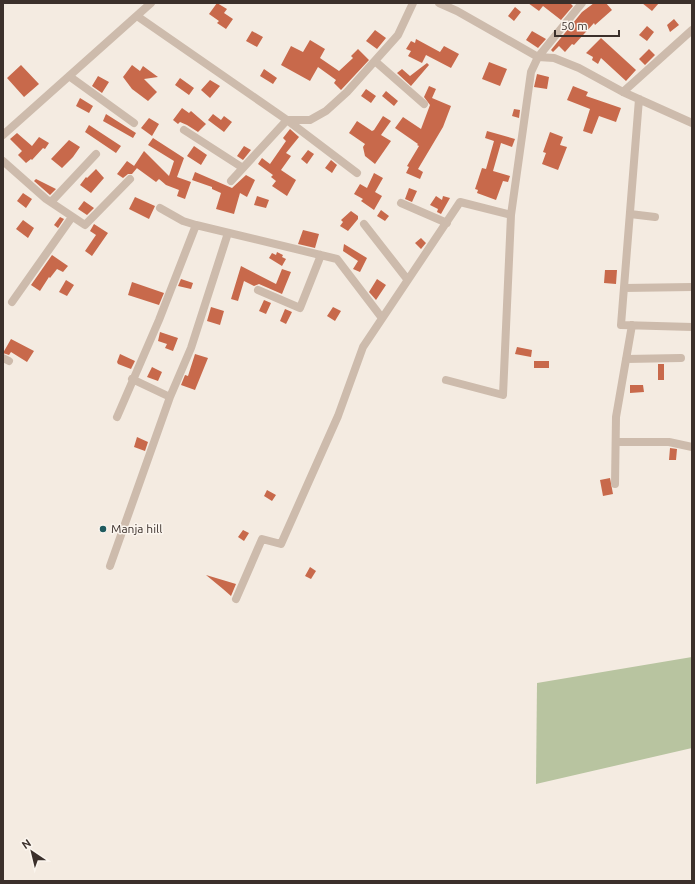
<svg xmlns="http://www.w3.org/2000/svg" width="695" height="884" font-family="Ubuntu,sans-serif">
	<style>
		.green { fill: #b8c4a0 }
		.building { fill: #c8694b }
		.lines { fill: none; stroke-linecap: round; stroke-linejoin: round }
		.street { stroke: #cdbbac; stroke-width: 8 }
		.poi-dot { fill: #1f5a5e; stroke: #fbf5ee; stroke-width: 1.5 }
		.labels { text-anchor: middle; stroke-width: 3; stroke-linejoin: round; paint-order: stroke }
		.poi-label { font-size: 12px; fill: #3b302b; stroke: #fbf5ee; text-anchor: start }
	</style>
	<rect width="100%" height="100%" fill="#f4ebe1"/>
	<path class="green" d="M692,657V748L536,784L537,683Z"/>
	<path class="building" d="M217,3L227,9L224,13L233,19L226,29L217,23L219,21L209,14Z
		M528,3H570L573,6L561,20L543,6L539,11Z
		M594,3H606L612,10L595,25L594,23L574,45L572,44L565,52L559,46L553,52L551,50L582,12Z
		M642,3H659L652,11Z
		M515,7L521,12L514,21L508,16Z
		M674,19L679,25L670,32L667,25Z
		M647,26L654,32L647,41L639,35Z
		M375,30L386,38L377,49L366,41Z
		M252,31L263,37L257,47L246,41Z
		M532,31L546,39L538,48L526,40Z
		M601,38L636,70L626,81L601,58L598,64L592,60L593,57L586,53Z
		M416,39L440,52L444,46L459,54L451,68L426,55L422,63L408,56L411,51L406,49L411,41L415,43Z
		M310,40L325,49L320,58L339,71L353,58L351,56L358,49L369,60L341,90L334,83L336,80L318,67L310,81L281,65L291,46L303,52Z
		M649,49L655,55L645,65L639,59Z
		M489,62L507,69L500,86L482,79Z
		M427,63L429,65L411,86L397,73L402,69L410,76Z
		M21,65L39,84L24,97L7,78Z
		M132,65L140,71L143,66L158,77L144,79L157,92L148,101L132,89L123,77Z
		M264,69L277,78L273,84L260,76Z
		M537,74L549,77L547,89L534,87Z
		M98,76L109,82L102,93L92,86Z
		M180,78L194,88L189,95L175,85Z
		M210,80L220,86L210,98L201,90Z
		M429,86L436,89L432,98L451,106L443,127L418,169L423,172L420,179L406,173L409,167L407,166L419,146L417,145L418,144L395,128L403,117L421,129L430,105L424,97Z
		M573,86L588,92L586,96L621,108L616,122L599,116L592,134L583,131L590,109L567,100Z
		M366,89L376,96L371,103L361,96Z
		M386,91L398,101L394,106L382,96Z
		M80,98L93,106L89,113L76,106Z
		M182,108L189,113L191,111L206,124L198,132L187,125L180,122L178,124L173,120Z
		M514,109L520,110L519,118L512,116Z
		M106,114L136,133L133,138L103,121Z
		M213,114L221,120L224,116L232,122L224,132L208,120Z
		M383,116L391,121L381,135L391,141L375,164L365,156L363,147L365,144L349,133L357,121L372,131L374,130Z
		M149,118L159,124L152,136L141,128Z
		M89,125L121,146L116,153L85,132Z
		M290,129L299,137L286,153L291,156L281,170L296,180L287,196L272,186L276,181L271,177L273,175L258,164L262,158L270,164L286,141L283,138Z
		M487,131L515,139L512,147L501,143L493,171L510,176L508,182L503,181L496,200L477,193L478,190L475,189L482,168L486,169L494,141L485,138Z
		M550,132L563,137L560,145L567,147L558,170L542,164L546,153L543,152Z
		M17,133L32,146L39,137L49,143L45,149L43,148L32,160L31,159L26,163L18,155L22,151L10,139Z
		M153,138L184,158L177,177L191,182L185,199L177,196L179,190L166,185L159,179L156,182L134,166L144,151L169,176L174,161L148,145Z
		M69,140L80,147L73,157L62,168L51,159Z
		M194,146L207,155L201,165L187,156Z
		M244,146L251,150L243,160L237,156Z
		M308,150L314,154L307,164L301,159Z
		M331,160L337,165L332,173L325,168Z
		M127,161L137,168L132,174H128L123,178L117,174Z
		M96,169L104,178L91,193L80,185L86,177L87,178Z
		M195,172L232,188L246,175L255,180L247,197L240,193L234,214L216,209L221,193L212,189V187L192,180Z
		M374,173L383,178L375,192L382,196L374,210L361,201L363,199L354,194L360,184L367,188Z
		M36,179L56,189L50,195L34,181Z
		M409,188L417,191L412,202L405,199Z
		M23,193L32,199L26,208L17,201Z
		M257,196L269,200L266,208L254,205Z
		M436,196L442,200L443,196L450,198L441,214L437,212L438,209L430,205Z
		M135,197L155,206L149,219L129,209Z
		M84,201L94,208L87,215L78,209Z
		M381,210L389,216L385,221L377,216Z
		M351,211L358,216V219L348,231L340,226L343,222L341,220Z
		M60,217L64,219L58,228L54,225Z
		M23,220L34,228L28,238L16,229Z
		M94,224L108,233L92,256L85,251L96,235L90,231Z
		M303,230L319,234L315,248L298,244Z
		M421,238L426,243L421,249L415,243Z
		M344,244L367,258L360,272L353,269L358,261L343,251Z
		M277,252L283,255L282,257L286,259L282,266L269,258L272,253L276,255Z
		M52,255L68,266L63,272L57,269L50,278L49,277L40,291L31,285Z
		M241,266L276,284L282,269L291,272L282,294L259,284L254,286L244,281L238,301L231,299Z
		M605,270H617L616,284L604,283Z
		M181,279L193,283L191,289L178,286Z
		M377,279L386,285L376,300L369,292Z
		M66,280L74,285L67,296L59,292Z
		M132,282L164,293L159,305L128,295Z
		M264,300L271,303L266,314L259,311Z
		M211,307L224,311L220,325L207,321Z
		M333,307L341,311L335,321L327,316Z
		M285,309L292,312L286,324L280,321Z
		M160,332L178,338L173,351L165,348L167,344L158,341Z
		M11,339L34,351L27,362L11,352L9,355L3,353Z
		M517,347L532,350L531,357L515,354Z
		M120,354L135,361L131,369L118,364L117,362Z
		M195,354L208,358L195,390L181,385L185,375L188,376Z
		M534,361H549V368H534Z
		M658,364H664V380H658Z
		M152,367L162,372L158,381L147,377Z
		M630,385H643L644,392L630,393Z
		M137,437L148,442L145,451L134,447Z
		M670,448L677,449L676,460H669Z
		M610,478L613,494L603,496L600,480Z
		M267,490L276,495L272,501L264,496Z
		M243,530L249,533L244,541L238,537Z
		M310,567L316,571L311,579L305,576Z
		M206,575L236,584L231,596L223,589Z"/>
	<g class="lines">
		<path class="street" d="M439,3L457,11L538,57L554,58L579,68L623,92L692,123
			M137,16L287,120L357,173
			M376,62L424,104
			M69,76L134,123
			M623,92L692,30
			M639,99L621,325L692,327
			M184,130L243,168
			M3,135L151,3
			M3,161L46,199L85,225L130,179
			M231,181L287,120H310L326,111L347,92L398,35L413,3
			M51,202L96,154
			M401,203L447,223
			M160,208L183,221L196,225L337,259L382,318
			M630,214L655,217
			M364,224L407,279
			M624,288L692,287
			M258,290L300,308L321,255
			M12,302L72,217
			M3,358L9,361
			M626,359L681,358
			M132,379L170,397
			M446,380L503,395L511,215L531,72L538,57L582,3
			M117,417L159,320L196,225
			M616,442H669L692,447
			M615,484L616,417L632,325
			M110,566L170,397L191,348L228,233
			M236,599L262,539L281,544L338,416L363,347L460,202L511,215"/>
	</g>
	<circle class="poi-dot" cx="103" cy="529" r="4"/>
	<g class="labels">
		<g class="poi-label">
			<text x="111" y="533">Manja hill</text>
		</g>
	</g>
	<rect width="695" height="884" fill="none" stroke="#3b302b" stroke-width="8"/>
	<g transform="translate(32 852) rotate(325)" stroke="#fbf5ee" stroke-width="3" paint-order="stroke">
	<path d="M0-3L7 15L0 10L-7 15Z" fill="#3b302b"/>
	<text y="-6" font-size="11" font-weight="bold" text-anchor="middle" fill="#3b302b">N</text>
	</g>
	<path d="M555 30v6h64v-6" fill="none" stroke="#3b302b" stroke-width="2"/>
	<text x="561" y="30" font-size="12" fill="#3b302b" stroke="#fbf5ee" stroke-width="3" paint-order="stroke">50 m</text>
</svg>
